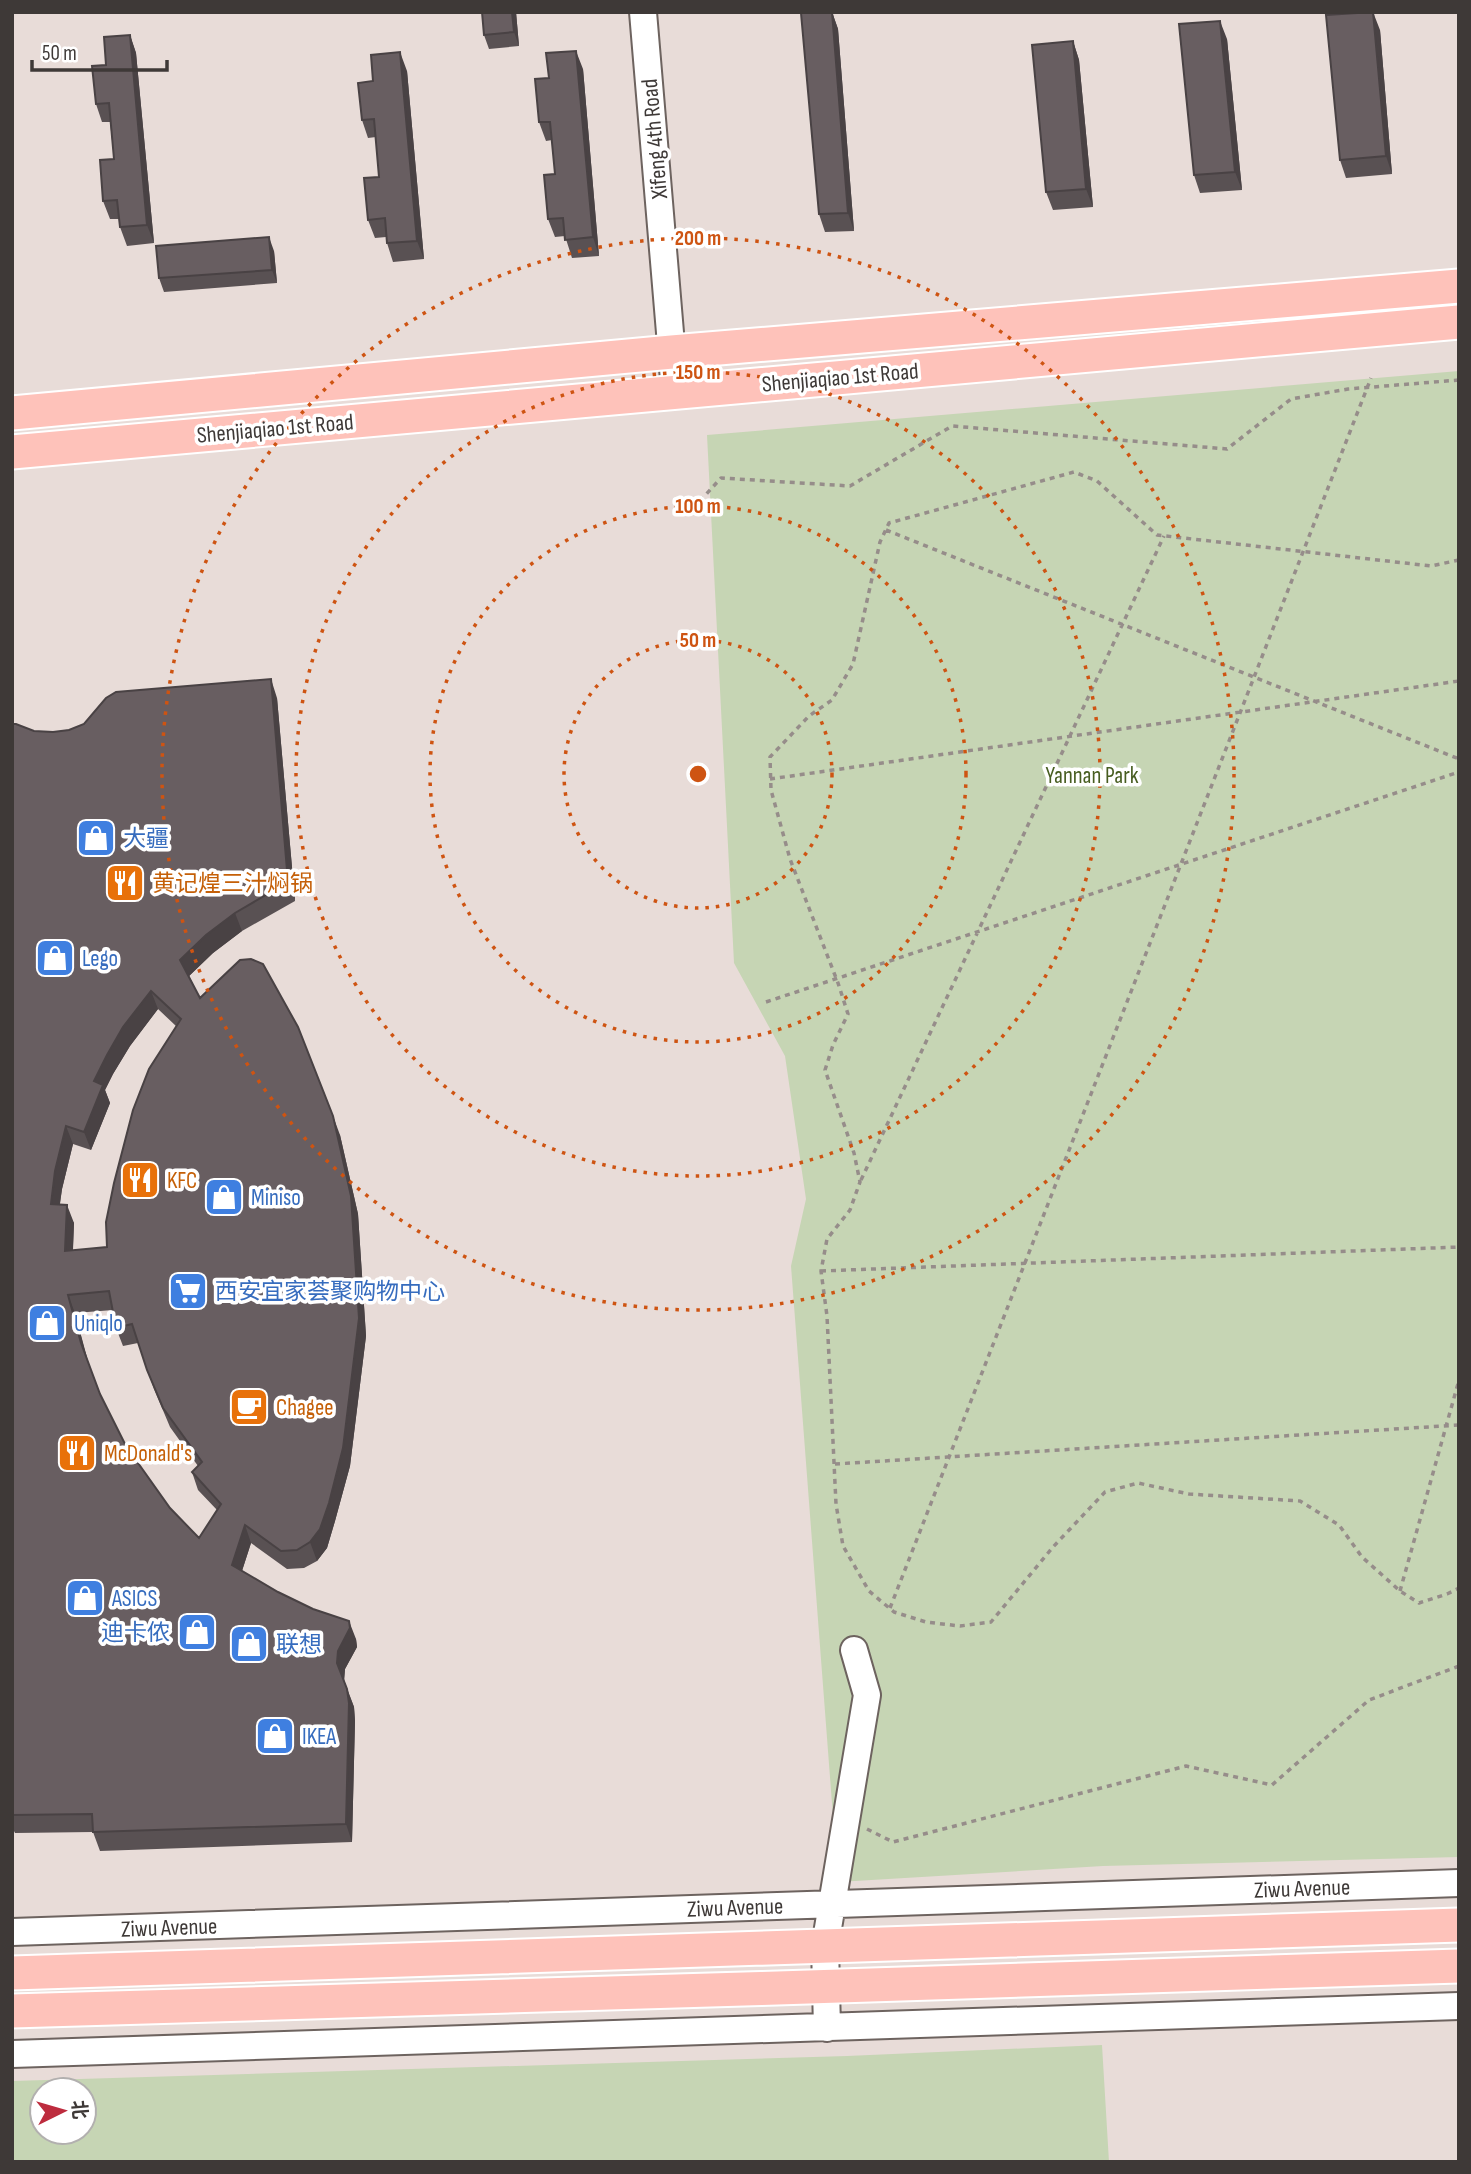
<svg xmlns="http://www.w3.org/2000/svg" width="1471" height="2174" font-family="'Sofia Sans Condensed','Noto Sans SC',sans-serif">
	<style>
		.green { fill: #c6d5b4; fill-rule: evenodd }
		.lines { fill: none; stroke-linecap: round; stroke-linejoin: round }
		.minor-casing { stroke: #6d635f; stroke-width: 30 }
		.major-casing { stroke: #fff; stroke-width: 37 }
		.path { stroke: #968d8a; stroke-width: 3.5; stroke-dasharray: 5 5; stroke-linecap: butt }
		.minor { stroke: #fff; stroke-width: 26 }
		.major { stroke: #fec2ba; stroke-width: 33 }
		.path-bridge { stroke: #968d8a; stroke-width: 3.5; stroke-dasharray: 5 5; stroke-linecap: butt }
		.wall { fill: #595153; fill-rule: evenodd }
		.shaded-wall { fill: #494244 }
		.building { fill: #685e61; stroke: #494244; stroke-width: 2; fill-rule: evenodd }
		.ring { fill: none; stroke: #ce5412; stroke-width: 3.5; stroke-dasharray: 3.5 7 }
		.labels { text-anchor: middle; stroke-width: 7; stroke-linejoin: round; paint-order: stroke }
		.street-label { font-size: 23px; fill: #3e3937; stroke: #fff }
		.park-label { font-size: 23px; fill: #475d20; stroke: #fff }
		.shop-label { font-size: 23px; fill: #366cbe; stroke: #fff; text-anchor: start }
		.food-label { font-size: 23px; fill: #c56008; stroke: #fff; text-anchor: start }
		.centre { fill: #ce5412; stroke: #fff; stroke-width: 3.5 }
		.ring-label { font-size: 21px; text-anchor: middle; font-weight: bold; fill: #ce5412; stroke: #fff; stroke-width: 7; stroke-linejoin: round; paint-order: stroke }
	</style>
	<rect width="100%" height="100%" fill="#e8dcd8"/>
	<path class="green" d="M1459,371V1857L1103,1866L838,1882L791,1266L806,1199L785,1056L734,963L707,435Z
		M1102,2045L1109,2162H12V2081L847,2056ZM42,2090H84V2132H42Z"/>
	<g class="lines">
		<g class="minor-casing">
			<path id="minor" d="M643,12L675,392
				M12,1932L1459,1883
				M827,2028L825,1946L867,1695L854,1650
				M12,2054L1459,2006"/>
		</g>
		<g class="major-casing">
			<path id="major" d="M12,413L672,352L1459,286
				M12,452L1459,322
				M12,1973L1459,1925
				M12,2011C494,1995 977,1984 1459,1966"/>
		</g>
		<path class="path" d="M886,530L1459,759
			M1459,560L1431,566L1157,535L1097,481L1074,472L889,523L880,542L853,664L832,700L809,716L770,757L771,790L790,859L838,983L848,1014L833,1045L825,1070L854,1153L860,1182L850,1210L827,1239L821,1271L827,1316L836,1504L843,1546L869,1591L894,1612L926,1622L960,1626L991,1622L1053,1547L1105,1492L1138,1483L1189,1494L1300,1501L1339,1525L1362,1557L1400,1591L1419,1603L1447,1594L1459,1588
			M770,779L1459,681
			M766,1002L1459,772
			M861,1180L1164,536
			M821,1271L1459,1247
			M835,1464L1459,1425
			M1400,1591L1459,1380
			M890,1608L1371,378
			M867,1829L893,1842L1186,1766L1272,1785L1369,1700L1459,1666"/>
		<use href="#minor" class="minor"/>
		<use href="#major" class="major"/>
		<path class="path-bridge" d="M700,501L721,478L850,486L952,426L1227,449L1291,399L1348,389L1459,380"/>
	</g>
	<path class="wall" d="M516,12L519,46L489,49L484,35Z
		M832,12L838,29L854,231L825,232L819,214Z
		M1380,30L1392,174L1346,178L1340,160Z
		M130,35L136,53L154,243L127,246L120,227L119,219H110L103,201L114,159L110,122H102L96,104L106,65Z
		M1227,39L1242,190L1200,193L1194,175Z
		M1073,41L1079,60L1093,207L1053,210L1046,192Z
		M583,69L599,256L572,258L565,236L555,237L548,219L555,174L552,140L546,141L539,122L549,78Z
		M407,71L424,259L393,262L387,243L386,237L375,238L368,220L379,177L376,137L368,138L362,120L373,81Z
		M274,251L277,283L164,292L159,278Z
		M277,698L295,901L242,931L213,953L189,976L200,998L340,1135L358,1214L366,1336L350,1466L335,1521L327,1548L317,1561L304,1568L287,1569L251,1543L242,1571L356,1639L357,1647L345,1669L344,1680L354,1707L355,1721L352,1842L100,1851L93,1832L15,1833L12,1827V724L34,731L53,732ZM158,1009L176,1026L107,1247L73,1250L74,1223L60,1204L62,1189L73,1144L91,1150L110,1103L105,1090L113,1074L130,1046ZM113,1310L116,1328L123,1346L138,1343L154,1389L170,1427L198,1466L192,1472L198,1490L217,1510L199,1538L170,1508L126,1446L100,1394L87,1359L75,1313Z"/>
	<path class="shaded-wall" d="M512,12H516L519,46L514,32Z
		M832,12L838,29L854,231L848,213Z
		M1373,12L1380,30L1392,174L1386,156Z
		M1220,21L1227,39L1242,190L1235,172Z
		M130,35L136,53L154,243L147,225Z
		M1073,41L1079,60L1093,207L1086,189Z
		M576,51L583,69L599,256L593,237Z
		M400,52L407,71L424,259L417,241Z
		M269,237L274,251L277,283L272,270Z
		M271,679L277,698L295,901L288,882Z
		M235,913L242,931L213,953L187,978L180,960L206,935Z
		M151,991L158,1009L130,1046L113,1074L105,1090L110,1103L91,1150L84,1132L94,1081L107,1055L123,1027Z
		M333,1116L340,1135L358,1214L366,1336L350,1466L335,1521L327,1548L317,1561L310,1542Z
		M66,1126L73,1144L62,1189L57,1222L51,1204L55,1171Z
		M67,1205L74,1223L72,1269L65,1251Z
		M68,1295L75,1313L88,1361L81,1343Z
		M245,1525L251,1543L238,1583L232,1565Z
		M349,1621L356,1639L357,1647L345,1669L344,1682L337,1663L338,1651Z
		M347,1689L354,1707L355,1721L352,1842L346,1824Z"/>
	<path class="building" d="M482,12H512L514,32L484,35Z
		M832,12L848,213L819,214L801,13Z
		M1373,12L1386,156L1340,160L1326,15Z
		M1220,21L1235,172L1194,175L1179,24Z
		M130,35L147,225L120,227L117,200L103,201L100,160L114,159L109,103L96,104L92,66L106,65L104,37Z
		M1073,41L1086,189L1046,192L1032,45Z
		M576,51L593,237L565,240L563,218L548,219L544,175L555,174L550,122H539L535,79L549,78L546,53Z
		M400,52L417,241L387,243L385,218L368,220L364,178L379,177L374,119L362,120L358,83L373,81L371,55Z
		M269,237L272,270L159,278L156,246Z
		M271,679L288,882L235,913L206,935L180,960L200,998L240,960L251,959L263,964L298,1027L333,1116L351,1196L359,1318L343,1448L329,1503L320,1529L310,1542L297,1550L281,1551L245,1525L232,1565L278,1592L313,1609L349,1621L350,1628L338,1651L337,1663L347,1689L349,1703L346,1824L93,1832L92,1814L12,1815V724H16L34,731L53,732L69,730L84,724L106,698L116,692ZM151,991L181,1019L149,1069L133,1110L114,1183L106,1222L107,1247L65,1251L67,1205L51,1204L55,1171L66,1126L84,1132L103,1085L94,1081L107,1055L123,1027ZM109,1291L116,1328L132,1324L147,1370L163,1408L202,1462L192,1472L221,1504L199,1538L170,1508L126,1446L100,1394L81,1343L68,1295Z"/>
	<g class="ring">
		<circle cx="698" cy="774" r="134"/>
		<circle cx="698" cy="774" r="268"/>
		<circle cx="698" cy="774" r="402"/>
		<circle cx="698" cy="774" r="536"/>
	</g>
	<defs>
		<g id="shop-square" transform="scale(2.0125)"><rect x="-9" y="-9" width="18" height="18" rx="4" fill="#3f7fe0" stroke="#fff"/><path d="M-5-2.5h2.3a2.7 3.5 0 0 1 5.4 0H5L5.5 6h-11ZM-1.5-2.5h3a1.5 2.3 0 0 0-3 0Z" fill="#fff"/></g>
		<g id="restaurant-square" transform="scale(2.0125)"><rect x="-9" y="-9" width="18" height="18" rx="4" fill="#e8710a" stroke="#fff"/><path d="M-5-6h1v4h1v-4h1v4h1v-4h1v5L-1.5 .5V6h-2V.5L-5-1ZM5-6V6H3V1.5H1.5Q1.5-4 5-6Z" fill="#fff"/></g>
		<g id="supermarket-square" transform="scale(2.0125)"><rect x="-9" y="-9" width="18" height="18" rx="4" fill="#3f7fe0" stroke="#fff"/><path d="M-6-5.5h2.5l.6 2H6L4.5 2H-2.5L-4.4-4H-6ZM-1.5 3.2a1.3 1.3 0 1 0 .1 0ZM3 3.2a1.3 1.3 0 1 0 .1 0Z" fill="#fff"/></g>
		<g id="cafe-square" transform="scale(2.0125)"><rect x="-9" y="-9" width="18" height="18" rx="4" fill="#e8710a" stroke="#fff"/><path d="M-5.5-4.5H6V0H3Q3 3.5 0 3.5H-2.5Q-5.5 3.5-5.5 0ZM3-3.2v2h1.7v-2ZM-6 4.5H4V6H-6Z" fill="#fff"/></g>
	</defs>
	<g fill-rule="evenodd">
		<use href="#shop-square" x="96" y="838"/>
		<use href="#restaurant-square" x="125" y="883"/>
		<use href="#shop-square" x="55" y="958"/>
		<use href="#restaurant-square" x="140" y="1180"/>
		<use href="#shop-square" x="224" y="1197"/>
		<use href="#supermarket-square" x="188" y="1291"/>
		<use href="#shop-square" x="47" y="1323"/>
		<use href="#cafe-square" x="249" y="1407"/>
		<use href="#restaurant-square" x="77" y="1453"/>
		<use href="#shop-square" x="85" y="1598"/>
		<use href="#shop-square" x="197" y="1632"/>
		<use href="#shop-square" x="249" y="1644"/>
		<use href="#shop-square" x="275" y="1736"/>
	</g>
	<g class="labels">
		<g class="street-label">
			<text transform="translate(654 139) rotate(-95)" y="8">Xifeng 4th Road</text>
			<text transform="translate(840 377) rotate(-5)" y="8">Shenjiaqiao 1st Road</text>
			<text transform="translate(275 428) rotate(-5)" y="8">Shenjiaqiao 1st Road</text>
			<text transform="translate(1302 1888) rotate(-2)" y="8">Ziwu Avenue</text>
			<text transform="translate(735 1907) rotate(-2)" y="8">Ziwu Avenue</text>
			<text transform="translate(169 1927) rotate(-2)" y="8">Ziwu Avenue</text>
		</g>
		<g class="park-label">
			<text x="1092" y="783">Yannan Park</text>
		</g>
		<g class="shop-label">
			<text x="123" y="846">大疆</text>
			<text x="82" y="966">Lego</text>
			<text x="251" y="1205">Miniso</text>
			<text x="215" y="1299">西安宜家荟聚购物中心</text>
			<text x="74" y="1331">Uniqlo</text>
			<text x="112" y="1606">ASICS</text>
			<text x="170" y="1640" text-anchor="end">迪卡侬</text>
			<text x="276" y="1652">联想</text>
			<text x="302" y="1744">IKEA</text>
		</g>
		<g class="food-label">
			<text x="152" y="891">黄记煌三汁焖锅</text>
			<text x="167" y="1188">KFC</text>
			<text x="276" y="1415">Chagee</text>
			<text x="104" y="1461">McDonald's</text>
		</g>
	</g>
	<circle cx="698" cy="774" r="10" class="centre"/>
	<g class="ring-label">
		<text x="698" y="245">200 m</text>
		<text x="698" y="379">150 m</text>
		<text x="698" y="513">100 m</text>
		<text x="698" y="647">50 m</text>
	</g>
	<rect width="1471" height="2174" fill="none" stroke="#3e3937" stroke-width="28"/>
	<g transform="translate(63 2111) rotate(85)"><circle r="33" fill="#ffffff" stroke="#b2b0af" stroke-width="2"/>
	<path d="M0-5L12 26L0 18L-12 26Z" fill="#bd2c3e"/>
	<text y="-10" font-size="19" font-weight="bold" text-anchor="middle" fill="#3e3937">北</text>
	</g>
	<path d="M32 60v10h135v-10" fill="none" stroke="#3e3937" stroke-width="3.5"/>
	<text x="42" y="60" font-size="21" fill="#3e3937" stroke="#ffffff" stroke-width="5" paint-order="stroke">50 m</text>
</svg>
